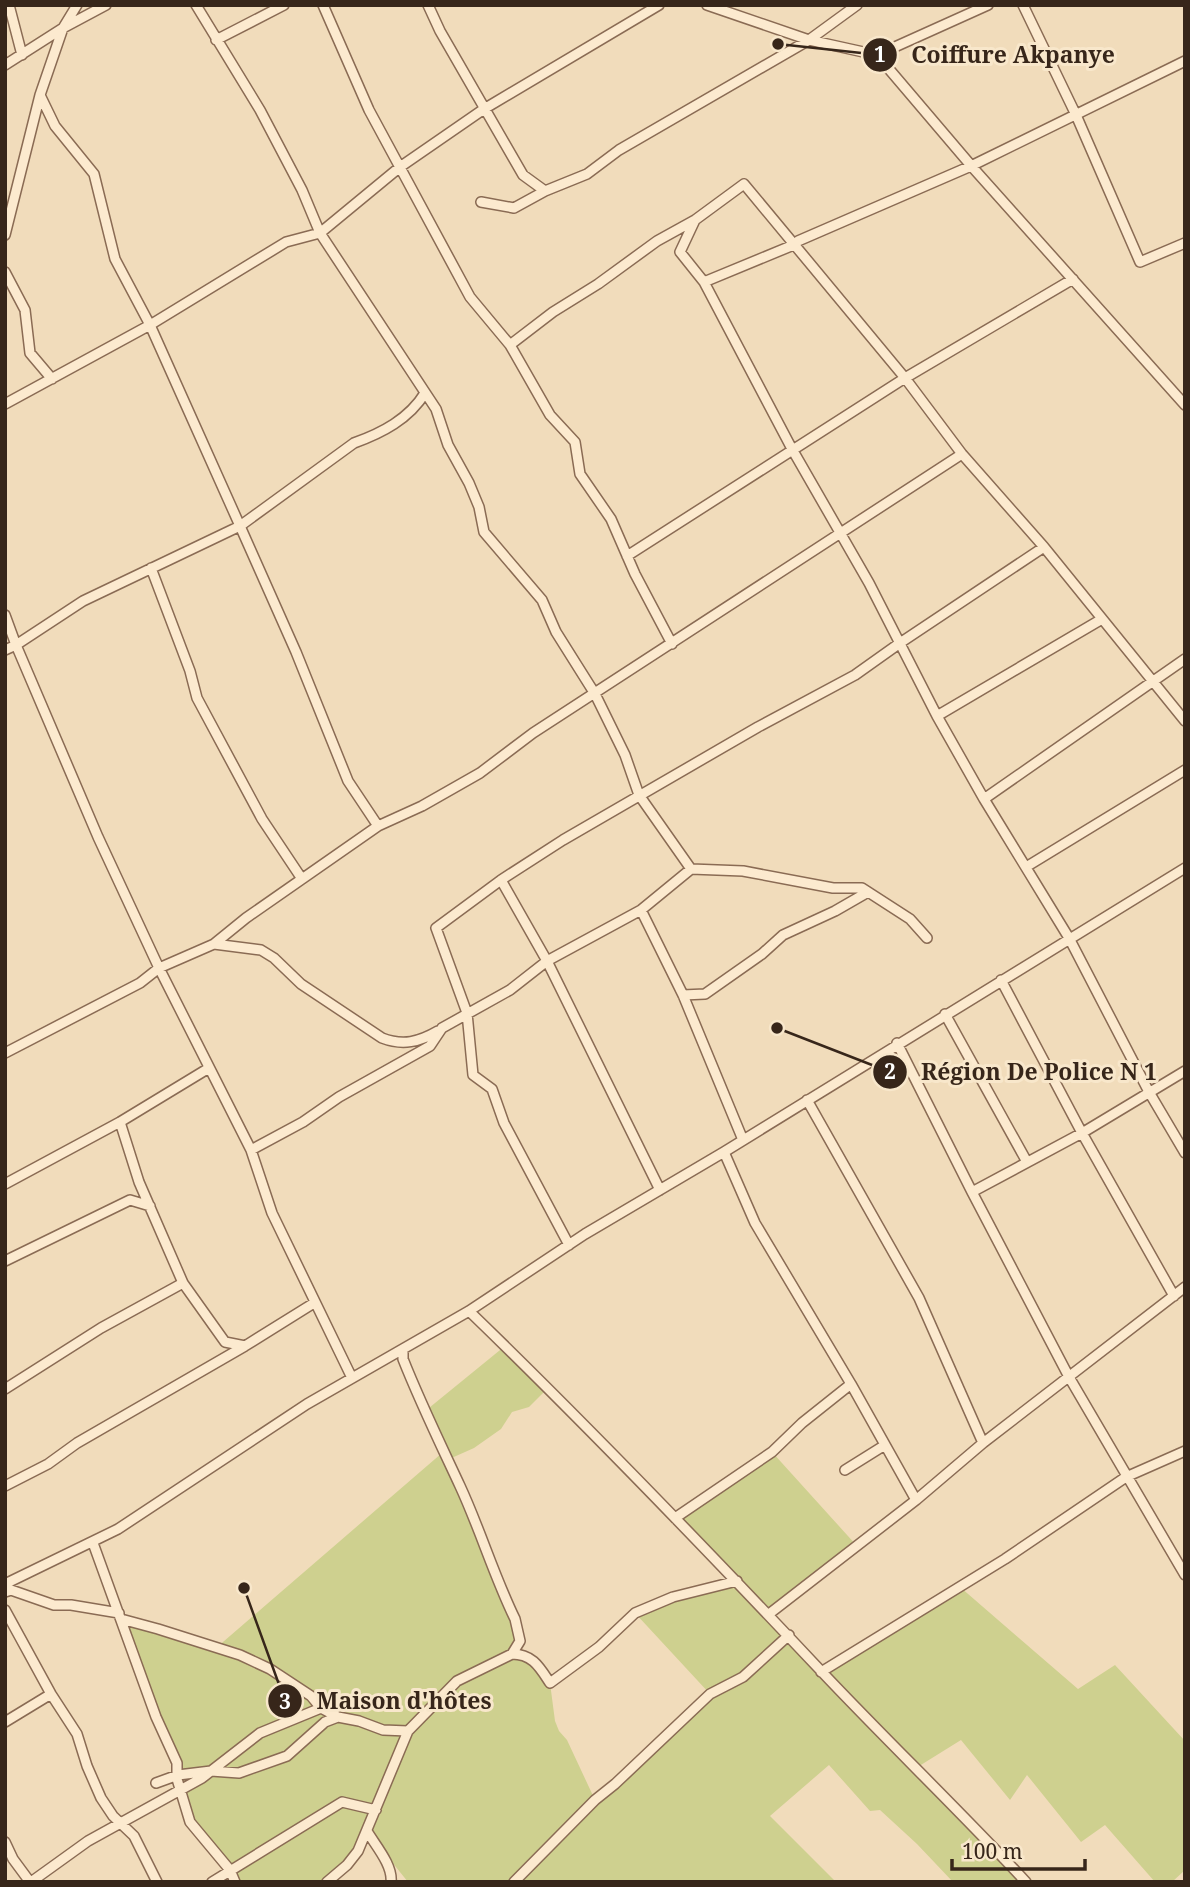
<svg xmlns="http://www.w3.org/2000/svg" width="1190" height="1887" font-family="'Noto Serif',serif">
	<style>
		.green { fill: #ced08f }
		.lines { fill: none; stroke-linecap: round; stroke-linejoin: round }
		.minor-casing { stroke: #8a6b54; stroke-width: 12 }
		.minor { stroke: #fceacf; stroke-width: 9 }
		.leader { fill: none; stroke: #37261a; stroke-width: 2.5 }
		.callout-dot { fill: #37261a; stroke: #f8e7cb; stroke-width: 2.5 }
		.mark-label { font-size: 21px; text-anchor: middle; font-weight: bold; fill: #fff }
		.callout-label { font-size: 23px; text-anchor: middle; font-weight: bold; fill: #37261a; stroke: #f8e7cb; stroke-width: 6; stroke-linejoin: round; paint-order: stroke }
	</style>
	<rect width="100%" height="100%" fill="#f1dcbb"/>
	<path class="green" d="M505,1346L548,1388L529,1407L512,1412L501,1429L474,1448L447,1460L520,1641L513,1654L531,1658L550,1683L555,1721L559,1731L567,1740L595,1800L710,1694L635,1613L736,1581L675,1518L772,1452L857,1546L769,1614L822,1670L960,1587L1078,1689L1115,1665L1185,1741V1870L1172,1882H1155L1105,1825L1081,1842L1027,1775L1010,1800L961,1740L916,1768L1023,1882H953L917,1844L880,1810L870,1811L829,1765L770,1816L836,1882H408L367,1831L350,1861L327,1882H237L190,1822L177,1763L121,1619L216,1648L442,1453L424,1412Z"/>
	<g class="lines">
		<g class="minor-casing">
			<path id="minor" d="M9,5L22,55
				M196,5L260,110L302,190L320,233L436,409L448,445L469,483L479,507L484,532L542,600L556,632L595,694L625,755L639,795L691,869
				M323,5L369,110L470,297L510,345L550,415L575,442L580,474L611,519L635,574L672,644
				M428,5L440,31L523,175L545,191
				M707,5L809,40L877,55L974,169L1185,405
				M1023,5L1076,115L1140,262L1185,243
				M216,40L284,5
				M877,55L988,5
				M5,65L63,28L106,5
				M40,95L55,126L94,174L115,259L150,325L240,526L296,652L348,781L378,826
				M481,202L514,208L545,191L587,174L619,150L809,40L857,5
				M695,220L680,252L704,282L792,449L869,583L937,716L984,799L1069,938L1149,1092L1185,1153
				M5,235L40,95L63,28L77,5
				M5,272L25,310L30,353L52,379
				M704,282L796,244L798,241L971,166L1185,61
				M510,345L553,312L598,284L657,241L695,220L744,184L905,378L962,454L1044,547
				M5,404L150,325L286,242L320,233L400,167L484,109L659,5
				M627,556L905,378L1073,279
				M151,568L190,671L197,698L262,819L302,879
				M5,615L16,645L5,650
				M937,716L1102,619
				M984,799L1185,659
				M1026,867L1185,770
				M501,880L547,961L660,1190
				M641,910L683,995L743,1140
				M214,944L246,918L378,826L422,806L480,773L533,733L962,454
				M1001,980L1082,1133L1174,1296
				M683,995L705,994L762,954L783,935L835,911L868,892
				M945,1014L1027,1162
				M897,1043L972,1192L1069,1377L1185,1575
				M5,1053L140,983L159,968L214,944L261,950L274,958L301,984L382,1038C403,1046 419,1042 438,1031
				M807,1100L919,1298L983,1443
				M120,1122L139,1182L183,1283L225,1342L245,1346
				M251,1150L303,1122L339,1097L430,1046L442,1028L510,990L547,961L641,910L691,869L743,871L833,888H862L910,919L927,938
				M724,1152L755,1223L851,1384L916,1500
				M5,1184L120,1122L209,1068
				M972,1192L1082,1133L1185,1071
				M569,1245L504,1123L492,1089L473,1075L467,1013L436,928L501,880L563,840L758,727L855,675L900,643L1044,547L1185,721
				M5,1261L130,1200L150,1206
				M469,1311C590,1428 707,1550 822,1672C889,1743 960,1811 1026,1882
				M403,1350V1359C420,1402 440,1443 460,1486C480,1529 494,1576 515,1619L520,1641L512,1654
				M352,1378L272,1213L251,1150L159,968L98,837L16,645L83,601L240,526L354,443C382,433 409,419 425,393
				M5,1389L101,1328L183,1283
				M845,1470L885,1445
				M5,1486L48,1464L77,1443L245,1346L314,1303
				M675,1518L772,1452L802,1423L851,1384
				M93,1543L156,1717L177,1763V1779L190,1822L230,1870L235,1882
				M5,1584L118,1529L307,1404L469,1311L585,1234L724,1152L1185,868
				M5,1592L11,1590L54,1605H71L119,1613
				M5,1610L51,1694L77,1734L87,1766L101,1798L113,1816L134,1836L157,1882
				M769,1614L916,1500L983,1443L1185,1287
				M121,1619L158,1629L240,1655L270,1669L311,1696L321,1708L338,1717L359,1721L383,1730L408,1731
				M821,1672L1005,1559L1126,1477L1185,1451
				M5,1722L51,1694
				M156,1783L178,1775L211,1771L239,1773L287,1756L325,1722L338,1717
				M367,1831C375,1845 393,1865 391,1882
				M5,1842L13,1859L30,1882
				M31,1882L88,1841L202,1778L260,1733L321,1708
				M212,1882L342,1802L376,1810
				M327,1882L347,1865L358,1851L408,1731L457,1681L512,1654C533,1654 540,1668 550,1683L599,1647L635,1613L673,1597L737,1581
				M514,1882L595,1800L615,1784L710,1694L743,1677L789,1635"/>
		</g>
		<use href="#minor" class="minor"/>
	</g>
	<path class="leader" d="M778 44L880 55M777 1028L890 1072M244 1588L285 1701"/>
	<g class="callout-dot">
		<circle cx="778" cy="44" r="7"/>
		<circle cx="777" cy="1028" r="7"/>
		<circle cx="244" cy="1588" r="7"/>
		<circle cx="880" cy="55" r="18"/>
		<circle cx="890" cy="1072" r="18"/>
		<circle cx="285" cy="1701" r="18"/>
	</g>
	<g class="mark-label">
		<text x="880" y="62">1</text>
		<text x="890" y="1079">2</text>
		<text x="285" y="1709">3</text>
	</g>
	<g class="callout-label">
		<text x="1013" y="63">Coiffure Akpanye</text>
		<text x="1039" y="1080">Région De Police N 1</text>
		<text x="404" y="1709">Maison d'hôtes</text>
	</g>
	<rect width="1190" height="1887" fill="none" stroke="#37261a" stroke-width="14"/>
	<path d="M952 1859v10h133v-10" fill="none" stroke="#37261a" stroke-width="3.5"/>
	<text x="962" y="1859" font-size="21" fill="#37261a" stroke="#f8e7cb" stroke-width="5" paint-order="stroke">100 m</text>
</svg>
